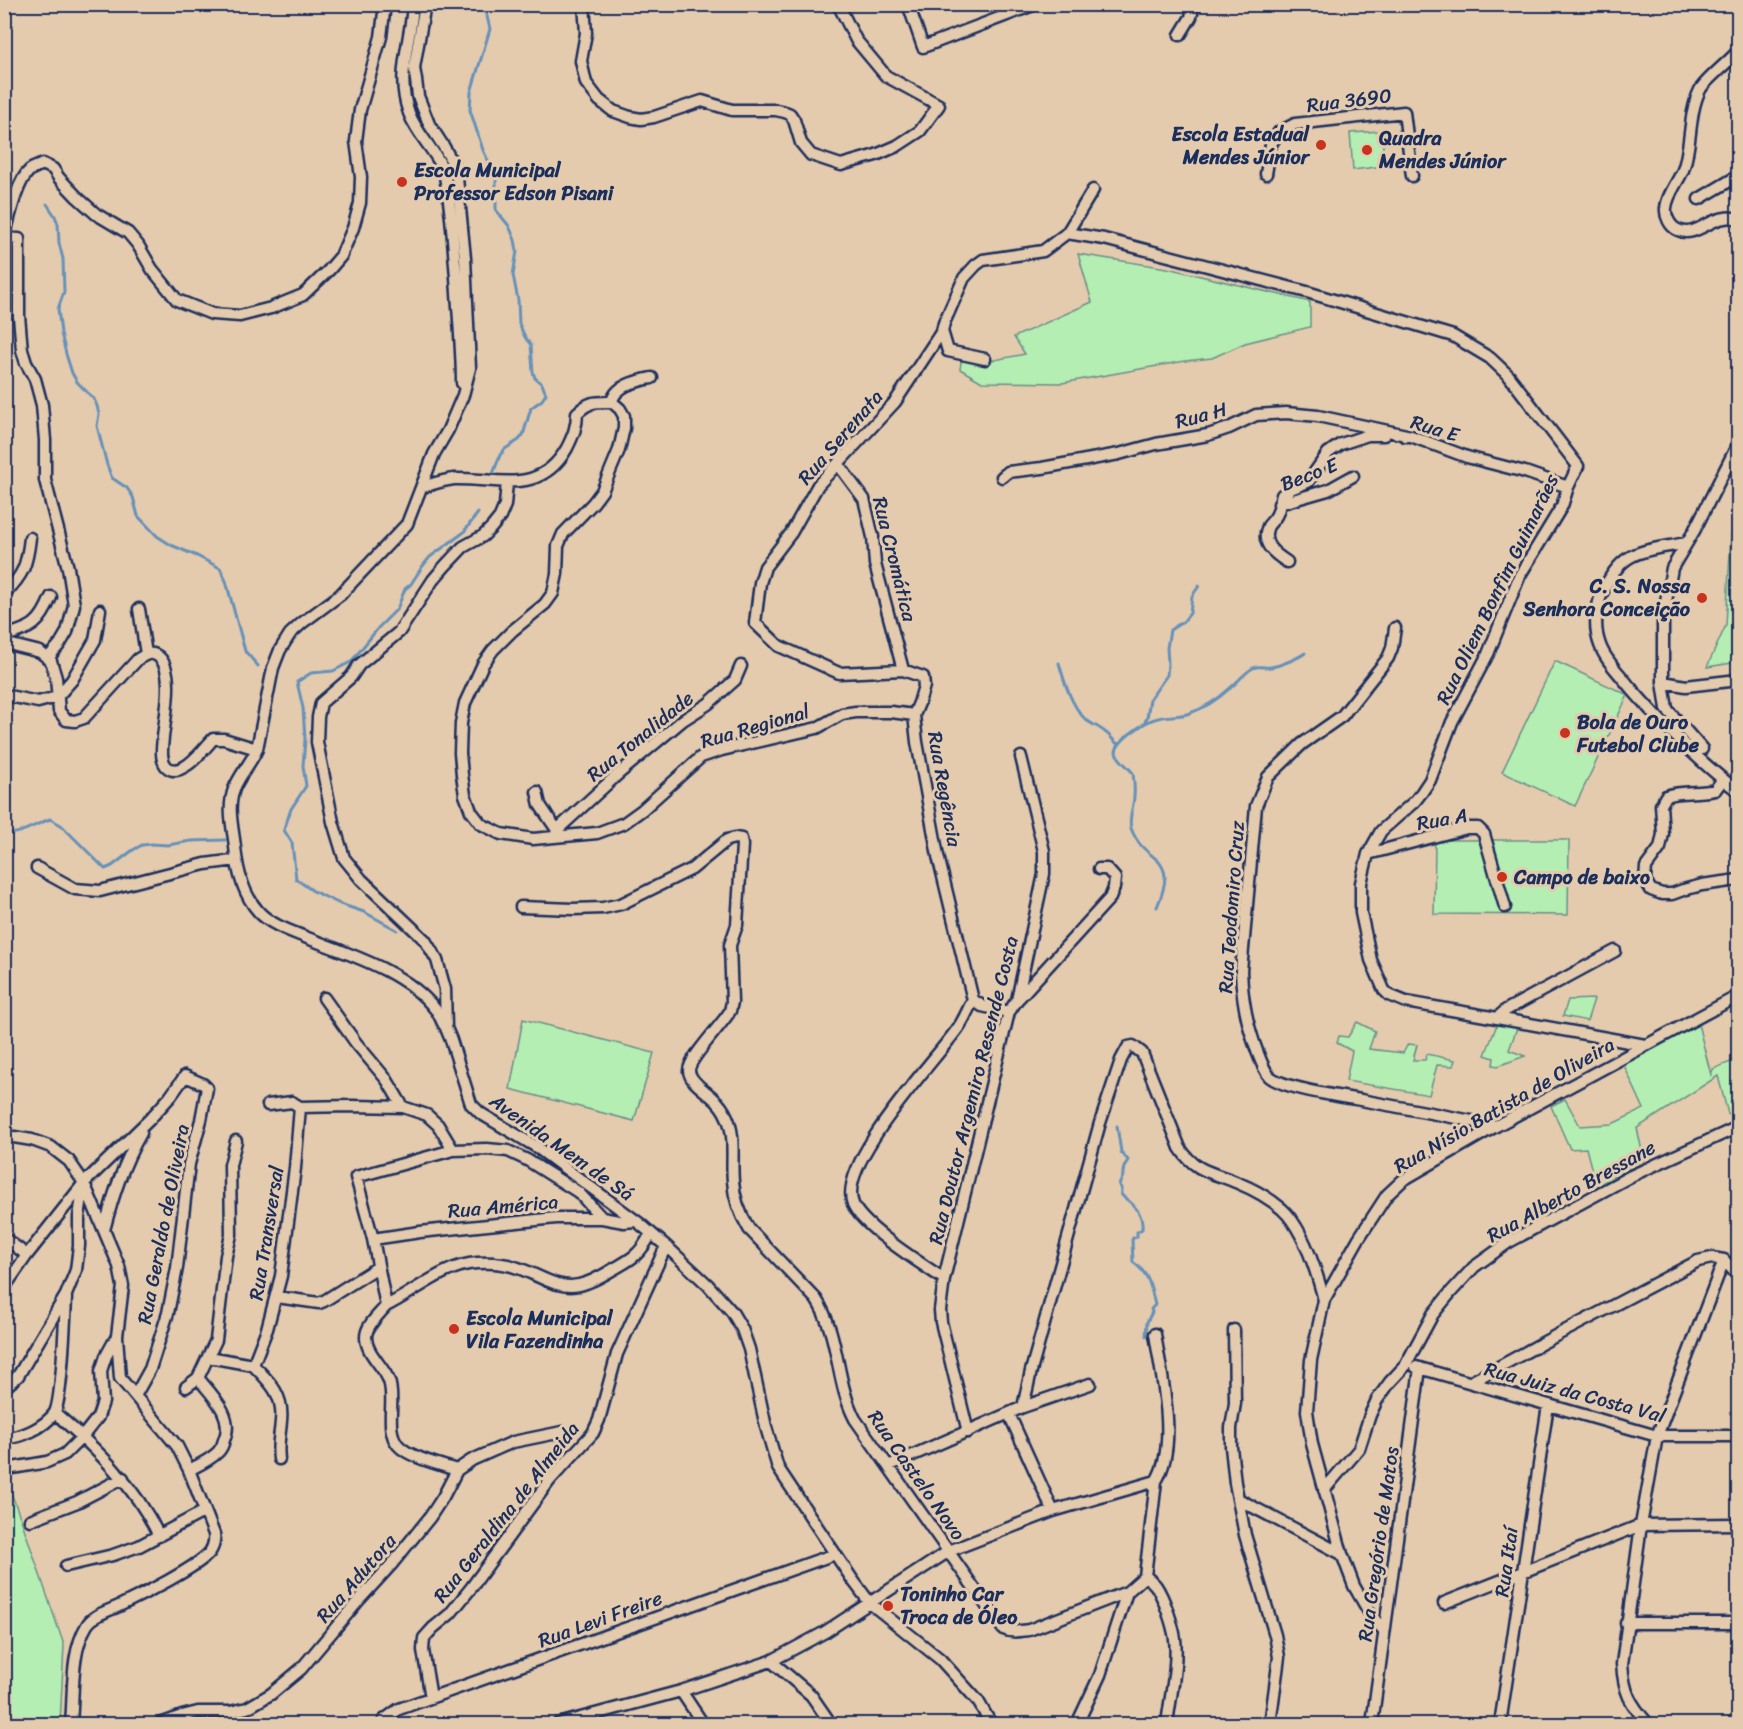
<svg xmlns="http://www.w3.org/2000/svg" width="1743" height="1729" font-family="Sriracha,sans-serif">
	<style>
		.green { fill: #b5eeb2; stroke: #688e88; stroke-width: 1.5 }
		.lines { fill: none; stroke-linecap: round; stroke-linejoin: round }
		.stream { stroke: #6591ba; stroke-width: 3 }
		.minor-casing { stroke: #1b2f5e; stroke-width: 15 }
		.minor { stroke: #e5cbad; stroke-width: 10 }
		.poi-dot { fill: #c8321e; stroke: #e5cbad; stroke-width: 2 }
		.labels { text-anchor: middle; stroke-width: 6; stroke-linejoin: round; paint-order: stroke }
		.street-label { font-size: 20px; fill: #1b2f5e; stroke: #e5cbad }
		.poi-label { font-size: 20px; font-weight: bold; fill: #1b2f5e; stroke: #e5cbad; text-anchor: start }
	</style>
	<rect width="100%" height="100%" fill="#e5cbad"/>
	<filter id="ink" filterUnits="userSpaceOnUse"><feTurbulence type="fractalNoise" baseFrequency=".0167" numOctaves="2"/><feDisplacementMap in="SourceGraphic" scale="12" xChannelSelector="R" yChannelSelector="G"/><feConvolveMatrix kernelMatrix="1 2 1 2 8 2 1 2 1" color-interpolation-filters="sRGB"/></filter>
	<g filter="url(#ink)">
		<path class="green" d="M1382,131L1384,166L1353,170L1350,133Z
			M1078,254L1167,268L1310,302V327L1245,343L1212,358L1185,361L1062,383L982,382L960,369L962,356L988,354L990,361L1025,354L1014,337L1092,302Z
			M1738,527V662L1707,667L1726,625L1731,534Z
			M1555,661L1628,695L1575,806L1502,772Z
			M1435,840H1569L1568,915L1434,914Z
			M1594,999L1587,1021L1563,1016L1568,1000Z
			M523,1019L654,1053L634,1121L510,1089Z
			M1697,1020L1711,1075L1713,1069L1738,1059V1110L1728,1114L1718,1076L1637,1128L1644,1160L1596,1186L1586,1148L1570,1149L1551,1106L1565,1099L1580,1126L1612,1124L1644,1109L1622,1061Z
			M1357,1022L1375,1031L1369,1049L1403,1053L1408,1044L1417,1045L1413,1060H1425L1427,1054L1455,1060L1453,1066L1437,1065L1429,1095L1346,1081L1352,1051L1337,1043L1339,1036L1348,1037Z
			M1498,1022L1518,1025L1509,1050L1525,1056L1498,1066L1493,1065L1494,1058L1485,1055Z
			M5,1476L23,1525L64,1645L60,1724H5Z"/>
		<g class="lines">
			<path class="stream" d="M484,4L490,29L471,92L470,110L483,150L496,178V210L509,226L515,240L517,251L513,275L518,300L519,324L525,337L531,345L533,372L535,378L542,384L546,394L542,400L531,408L523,435L519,440L505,449L500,455L493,474
				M4,74L8,78
				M47,204L55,216L58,224L59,243L63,259L64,292L58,309L61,333L66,354L72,373L77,382L94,399L97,406L99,414L97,426L107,465L112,478L127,488L133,497L138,516L157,536L171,545L197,556L220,568L226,581L245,651L258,666
				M1059,663C1064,681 1071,705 1085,719C1091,724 1099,727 1105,732C1111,736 1113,741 1119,745
				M1144,723L1147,718L1150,699L1167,675L1168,663L1167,648L1170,630L1184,621L1190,613L1192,596L1199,586
				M4,834C18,836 36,824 50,819L61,825L105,869L112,866L133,850L142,845L152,844L168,845L191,841L225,840
				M1157,907C1181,851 1144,866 1131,828C1128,819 1134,806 1134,796C1135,788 1134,781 1133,773C1129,768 1116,757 1116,752C1117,740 1147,720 1158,718C1169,715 1180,717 1190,713C1205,708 1217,700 1229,689C1237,683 1244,673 1253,668C1259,665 1265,668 1271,667C1279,666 1299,658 1305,653
				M397,930L364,912L340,904L313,891L296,879L292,843L284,830L291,809L306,786L303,766L305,739L303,708L297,682L311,673L333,671L351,662L379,627L397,609L405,589L411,584L422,567L430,557L463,533L478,513
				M1117,1126L1121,1152L1128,1160C1125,1165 1122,1170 1123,1176L1119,1185L1121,1188V1194C1124,1199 1129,1200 1133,1205C1140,1212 1143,1220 1142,1229L1137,1232V1237L1133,1238L1132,1240L1133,1262C1150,1275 1150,1284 1155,1305L1151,1309L1152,1312L1147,1322L1146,1336"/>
			<g class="minor-casing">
				<path id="minor" d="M413,4C411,43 395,75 409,113C417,136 440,154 445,177C452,210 453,244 456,277C458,313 462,348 462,383
					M425,4L414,68L416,80L418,96L429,124L444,147L452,162L457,178L465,258L470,368L463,395L448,430L434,454L407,524L340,595L302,623L290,634L280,650L273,668L257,749C251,763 240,774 234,789C227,808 233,828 235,847C237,869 243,894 258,911C269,924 290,931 305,937C348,954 406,971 435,1009C439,1013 441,1020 444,1025
					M584,4L586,33L581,61L586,83L599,100L613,111L630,117L641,119L654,117L702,101L732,110H776L785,112L790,114L794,120L801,143L811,155L841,165L876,155L897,146L920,131L939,105L886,76L856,40L840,8L836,4
					M908,4L923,47L1036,4
					M1180,35L1191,17L1194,4
					M1738,51C1730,61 1704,81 1700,90C1688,114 1692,145 1683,170C1678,182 1667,195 1666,208C1665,216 1670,227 1678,230C1694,238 1709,219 1725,218C1729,217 1734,218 1738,219
					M1266,174L1271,144L1279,132L1295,124L1404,112L1412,176
					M1699,199L1738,176
					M1067,233L1104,239L1307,292L1453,336L1490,358L1509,376L1578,466L1568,487L1562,506L1520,575L1488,654L1452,722L1430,780L1422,792L1415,801L1381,831L1368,854L1361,883V913L1371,960L1384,990L1389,995L1406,1002L1497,1018L1645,1045
					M4,238C9,220 16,182 30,170C34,167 39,166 43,164L53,169L59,178L77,197L96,214L128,233L138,245L152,269L177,300L212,314L240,316L271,308L303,295L329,270L341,256L353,228L360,203L361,177L356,141L360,110L381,37L385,4
					M4,238L19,239V316L22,350L26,363L35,379L42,405L45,440V480L68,568L74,605L67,632L60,644L48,658
					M942,331L895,402L818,485L791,533L765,567L760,583L755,623L779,646L839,673L903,670L923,677L924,686L919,703L914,715L917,742L938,856L973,1000L982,1006L1009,1012
					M985,359L948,351L942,331L944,323L964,278L976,265L983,260L1043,251L1067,233L1093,190
					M612,402C615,385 638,381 652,378
					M1405,436H1411L1467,457L1525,472L1568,487
					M838,464L864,499L873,537L875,564L903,670
					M1002,477L1008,472L1042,468L1119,454L1156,444L1208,435L1229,428L1256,415L1286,413L1318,416L1411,436
					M507,482L505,505L500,517L492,527L483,536L463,547L445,566L433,580L399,632L359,665L351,677L321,703L318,717L317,742L333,822L344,858L361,879L425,940L437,960L445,989L446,1028L451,1040L471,1104L480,1113L535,1146L639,1223L666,1246L708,1285L732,1312L742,1329L749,1349L766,1427L778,1468L852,1579L870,1603L940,1659L978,1701L991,1724
					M423,487C433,484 444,480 454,479C499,478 540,496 567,448C573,436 577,427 577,413C590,401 595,402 612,402L620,409L624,416V428L619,450L602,491L593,503L563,534L558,546L557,574L553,593L545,604L512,631L493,650L483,664L465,703L461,723L460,753L462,775L465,795L471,811L481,824L501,834L533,839L597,833L624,823L642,810L701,757L722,750L817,728L842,714L856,712H891L914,715
					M1279,504L1328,490L1353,476
					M1686,543C1668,547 1647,548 1632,556C1620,562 1611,575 1605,587C1596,603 1593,627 1600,645C1605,660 1619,673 1629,686C1662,724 1698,761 1738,791
					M1287,562C1275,554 1260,544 1268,526C1271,522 1275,519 1277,514C1280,508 1280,501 1282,495L1291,489L1308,482L1328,453L1341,444L1368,435H1384
					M4,594C24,575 27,564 30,538
					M139,609L146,654
					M1395,628L1392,648L1388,658L1342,716L1302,744L1268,777L1256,806L1241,971C1242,1000 1247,1025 1257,1051C1260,1059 1264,1070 1269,1076C1283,1089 1345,1097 1366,1101C1410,1109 1453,1117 1496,1126
					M4,636C32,628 40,625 51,597
					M4,643L40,652L51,661L56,678L59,711L66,720L75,721L84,718L138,659C146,654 152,651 159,657C178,674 161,730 162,753C162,758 163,762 166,766C180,781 204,749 213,739H224L257,749
					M1663,682L1686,686L1738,680
					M4,695L38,702L57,697L72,680L95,640L100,610
					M1702,749L1667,709L1663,682V618L1672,568L1694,531L1738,444
					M1723,779L1715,790C1698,794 1682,790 1666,796L1661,805L1663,834L1660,848L1646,867L1645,880L1651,890L1662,894H1672L1683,890L1702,885L1738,880
					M537,792L540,805L557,830L556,834
					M557,830L617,775L683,720L708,704L735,680L741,666
					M1368,854L1467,828H1478L1484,834L1505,907
					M37,868L75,889L100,891L205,864L236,860
					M521,907L573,909L603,908L621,904L692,869L727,840L735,838L741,839L742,845L737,925L730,945L732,1002L730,1011C723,1024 688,1059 689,1071C690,1082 706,1091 713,1098C719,1103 724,1110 727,1117C736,1136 731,1161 733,1181C734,1199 740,1214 749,1229L816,1299C840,1335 835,1381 855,1419L1003,1629C1012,1633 1019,1631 1029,1630L1127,1592
					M324,998L356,1043L387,1080L403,1107
					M1019,998L1110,898L1114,888L1115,878L1107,869H1099
					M1497,1018L1506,1010L1615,951
					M268,1105L292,1102L300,1107L351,1106L403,1107L427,1115L438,1125L453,1150
					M4,1139L14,1137L32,1140L51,1147L69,1161L84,1183L119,1266L123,1286L117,1336L120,1378L177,1446L189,1470L214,1534C215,1541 214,1546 210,1552C198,1567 138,1597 119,1606C108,1611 93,1615 87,1625C70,1653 74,1692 71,1724
					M104,1230C113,1196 123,1164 141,1133
					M4,1238L27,1255
					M373,1239L420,1232L556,1218H602L624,1222L636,1221
					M1724,1260L1738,1276
					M944,1279C922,1264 862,1227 853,1204C836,1164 935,1061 958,1028C964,1020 968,1009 973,1000
					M4,1288L27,1255L84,1183L149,1120L170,1097L185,1076L203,1084L207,1088L201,1120L189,1164L177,1268L168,1313L150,1369L135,1396
					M277,1297L319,1303L324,1301L378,1267
					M386,1306C415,1292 444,1265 477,1263C491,1262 505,1263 518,1268C537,1274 557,1290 579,1285C590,1283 602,1276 612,1270C632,1259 641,1254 651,1233
					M1234,1330L1235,1403L1231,1428V1447L1235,1483L1245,1535L1275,1635L1279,1657L1270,1724
					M209,1357L253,1365
					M1416,1367L1657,1436H1738
					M1471,1382L1559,1334L1698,1261L1712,1258L1724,1260
					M186,1387L198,1378L216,1340L226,1256L231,1235L230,1165L236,1141
					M4,1388L18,1376L66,1295L76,1270L79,1246V1217L84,1183
					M1023,1407L1031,1371L1100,1123L1121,1060L1128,1047L1133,1046L1142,1053L1180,1148C1196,1173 1213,1172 1238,1183C1253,1189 1269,1198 1282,1209C1303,1228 1317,1273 1324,1300
					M55,1413C96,1448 136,1487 159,1536
					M1009,1414L1053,1511
					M968,1432L941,1322L940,1310L944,1279L1009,1012L1017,1000L1044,874V851L1021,757
					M4,1439C22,1437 43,1428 54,1414C62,1403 65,1317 66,1298
					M279,1459C277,1442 280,1437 281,1421C284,1395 270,1382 253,1365L267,1329L281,1276L295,1168L300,1107
					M888,1466L1023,1407L1090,1384
					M7,1469L47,1462L65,1454L83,1436L98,1417L103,1402L101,1371L106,1356L117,1336
					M189,1470C199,1465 210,1460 218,1452C221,1449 223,1445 224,1440C235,1416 212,1395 198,1378
					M457,1470C441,1465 408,1457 398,1445C384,1428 396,1401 389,1381C384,1366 366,1354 366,1337C366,1325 379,1315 386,1306L373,1239L356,1177L453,1150L487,1149L508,1151L527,1160L578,1192L602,1218
					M1324,1490L1359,1449L1370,1415L1377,1400L1390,1382L1405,1366L1433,1314L1451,1292L1474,1267L1509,1242L1631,1176L1738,1127
					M1238,1499L1342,1554
					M30,1520L77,1502L123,1478
					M66,1566L113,1555L139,1546L205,1511
					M1145,1576C1149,1579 1153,1582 1156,1586C1164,1598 1173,1625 1175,1639C1178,1664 1170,1699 1167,1724
					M1444,1603L1641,1525L1738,1524
					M1626,1623H1738
					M1384,1631L1369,1612L1354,1586L1342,1554L1312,1444L1307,1411L1311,1360L1324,1300L1359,1238L1387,1195L1403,1180L1496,1126L1738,996
					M771,1661L811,1695L831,1724
					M681,1691L703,1724
					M431,1698L423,1650L424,1638L433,1628L450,1614L471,1588L550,1480L593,1433L599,1420L617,1354L666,1246
					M160,1724L182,1716L198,1712H230L247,1708L271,1694L301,1669L359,1600L391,1565L430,1517L443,1497L457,1470L472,1460L513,1442L562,1432
					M383,1724L384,1720L399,1709L835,1554
					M558,1724L681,1691L771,1661L825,1632L949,1551L1053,1511L1156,1481
					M1077,1724L1100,1675L1127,1592L1145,1576L1156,1481C1179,1445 1161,1374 1155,1334
					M1372,1724L1420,1368
					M1500,1724L1548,1405
					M1648,1724C1630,1703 1624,1693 1622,1664L1641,1525L1657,1436L1724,1260"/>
			</g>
			<use href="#minor" class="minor"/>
		</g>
	</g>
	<g class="poi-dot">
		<circle cx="1321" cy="145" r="6"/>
		<circle cx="1367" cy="150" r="6"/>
		<circle cx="402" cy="182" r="6"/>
		<circle cx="1702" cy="598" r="6"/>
		<circle cx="1565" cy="733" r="6"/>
		<circle cx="1502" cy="877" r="6"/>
		<circle cx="454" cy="1329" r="6"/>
		<circle cx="888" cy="1606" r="6"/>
	</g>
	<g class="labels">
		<g class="street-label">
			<text transform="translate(1349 100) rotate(-7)" y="7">Rua 3690</text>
			<text transform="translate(1201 415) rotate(-15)" y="7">Rua H</text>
			<text transform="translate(1435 428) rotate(17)" y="7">Rua E</text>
			<text transform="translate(840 437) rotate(-49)" y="7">Rua Serenata</text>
			<text transform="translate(1309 474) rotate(-21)" y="7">Beco E</text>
			<text transform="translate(895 559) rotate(76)" y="7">Rua Cromática</text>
			<text transform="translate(1497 589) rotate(-64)" y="7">Rua Oliem Bonfim Guimarães</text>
			<text transform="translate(755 726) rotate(-16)" y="7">Rua Regional</text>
			<text transform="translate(640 736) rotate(-39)" y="7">Rua Tonalidade</text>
			<text transform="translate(945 789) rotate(80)" y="7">Rua Regência</text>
			<text transform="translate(1442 819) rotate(-10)" y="7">Rua A</text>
			<text transform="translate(1231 907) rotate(-86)" y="7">Rua Teodomiro Cruz</text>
			<text transform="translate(973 1090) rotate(-76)" y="7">Rua Doutor Argemiro Resende Costa</text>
			<text transform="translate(1504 1105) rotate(-30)" y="7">Rua Nísio Batista de Oliveira</text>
			<text transform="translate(562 1147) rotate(35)" y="7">Avenida Mem de Sá</text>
			<text transform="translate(1571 1191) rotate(-29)" y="7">Rua Alberto Bressane</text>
			<text transform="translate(503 1206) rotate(-5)" y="7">Rua América</text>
			<text transform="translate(163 1224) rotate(-79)" y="7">Rua Geraldo de Oliveira</text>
			<text transform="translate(266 1233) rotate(-81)" y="7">Rua Transversal</text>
			<text transform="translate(1575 1392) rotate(15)" y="7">Rua Juiz da Costa Val</text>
			<text transform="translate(917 1475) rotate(55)" y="7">Rua Castelo Novo</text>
			<text transform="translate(506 1512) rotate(-52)" y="7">Rua Geraldina de Almeida</text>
			<text transform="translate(1378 1544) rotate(-82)" y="7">Rua Gregório de Matos</text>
			<text transform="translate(1506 1562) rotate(-82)" y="7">Rua Itaí</text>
			<text transform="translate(356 1578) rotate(-49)" y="7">Rua Adutora</text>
			<text transform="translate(600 1619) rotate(-20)" y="7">Rua Levi Freire</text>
		</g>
		<g class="poi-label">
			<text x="1309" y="141" text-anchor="end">Escola Estadual<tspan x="1309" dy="23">Mendes Júnior</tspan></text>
			<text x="1379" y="145">Quadra<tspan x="1379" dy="23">Mendes Júnior</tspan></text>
			<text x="414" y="177">Escola Municipal<tspan x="414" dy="23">Professor Edson Pisani</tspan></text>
			<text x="1690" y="593" text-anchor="end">C. S. Nossa<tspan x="1690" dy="23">Senhora Conceição</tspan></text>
			<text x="1577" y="729">Bola de Ouro<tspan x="1577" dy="23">Futebol Clube</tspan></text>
			<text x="1514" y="884">Campo de baixo</text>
			<text x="466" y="1325">Escola Municipal<tspan x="466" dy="23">Vila Fazendinha</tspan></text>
			<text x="900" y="1601">Toninho Car<tspan x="900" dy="23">Troca de Óleo</tspan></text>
		</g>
	</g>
	<rect width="1743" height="1729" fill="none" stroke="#e5cbad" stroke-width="24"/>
	<rect x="12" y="12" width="1719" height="1705" fill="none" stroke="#1b2f5e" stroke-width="2" filter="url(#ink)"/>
</svg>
